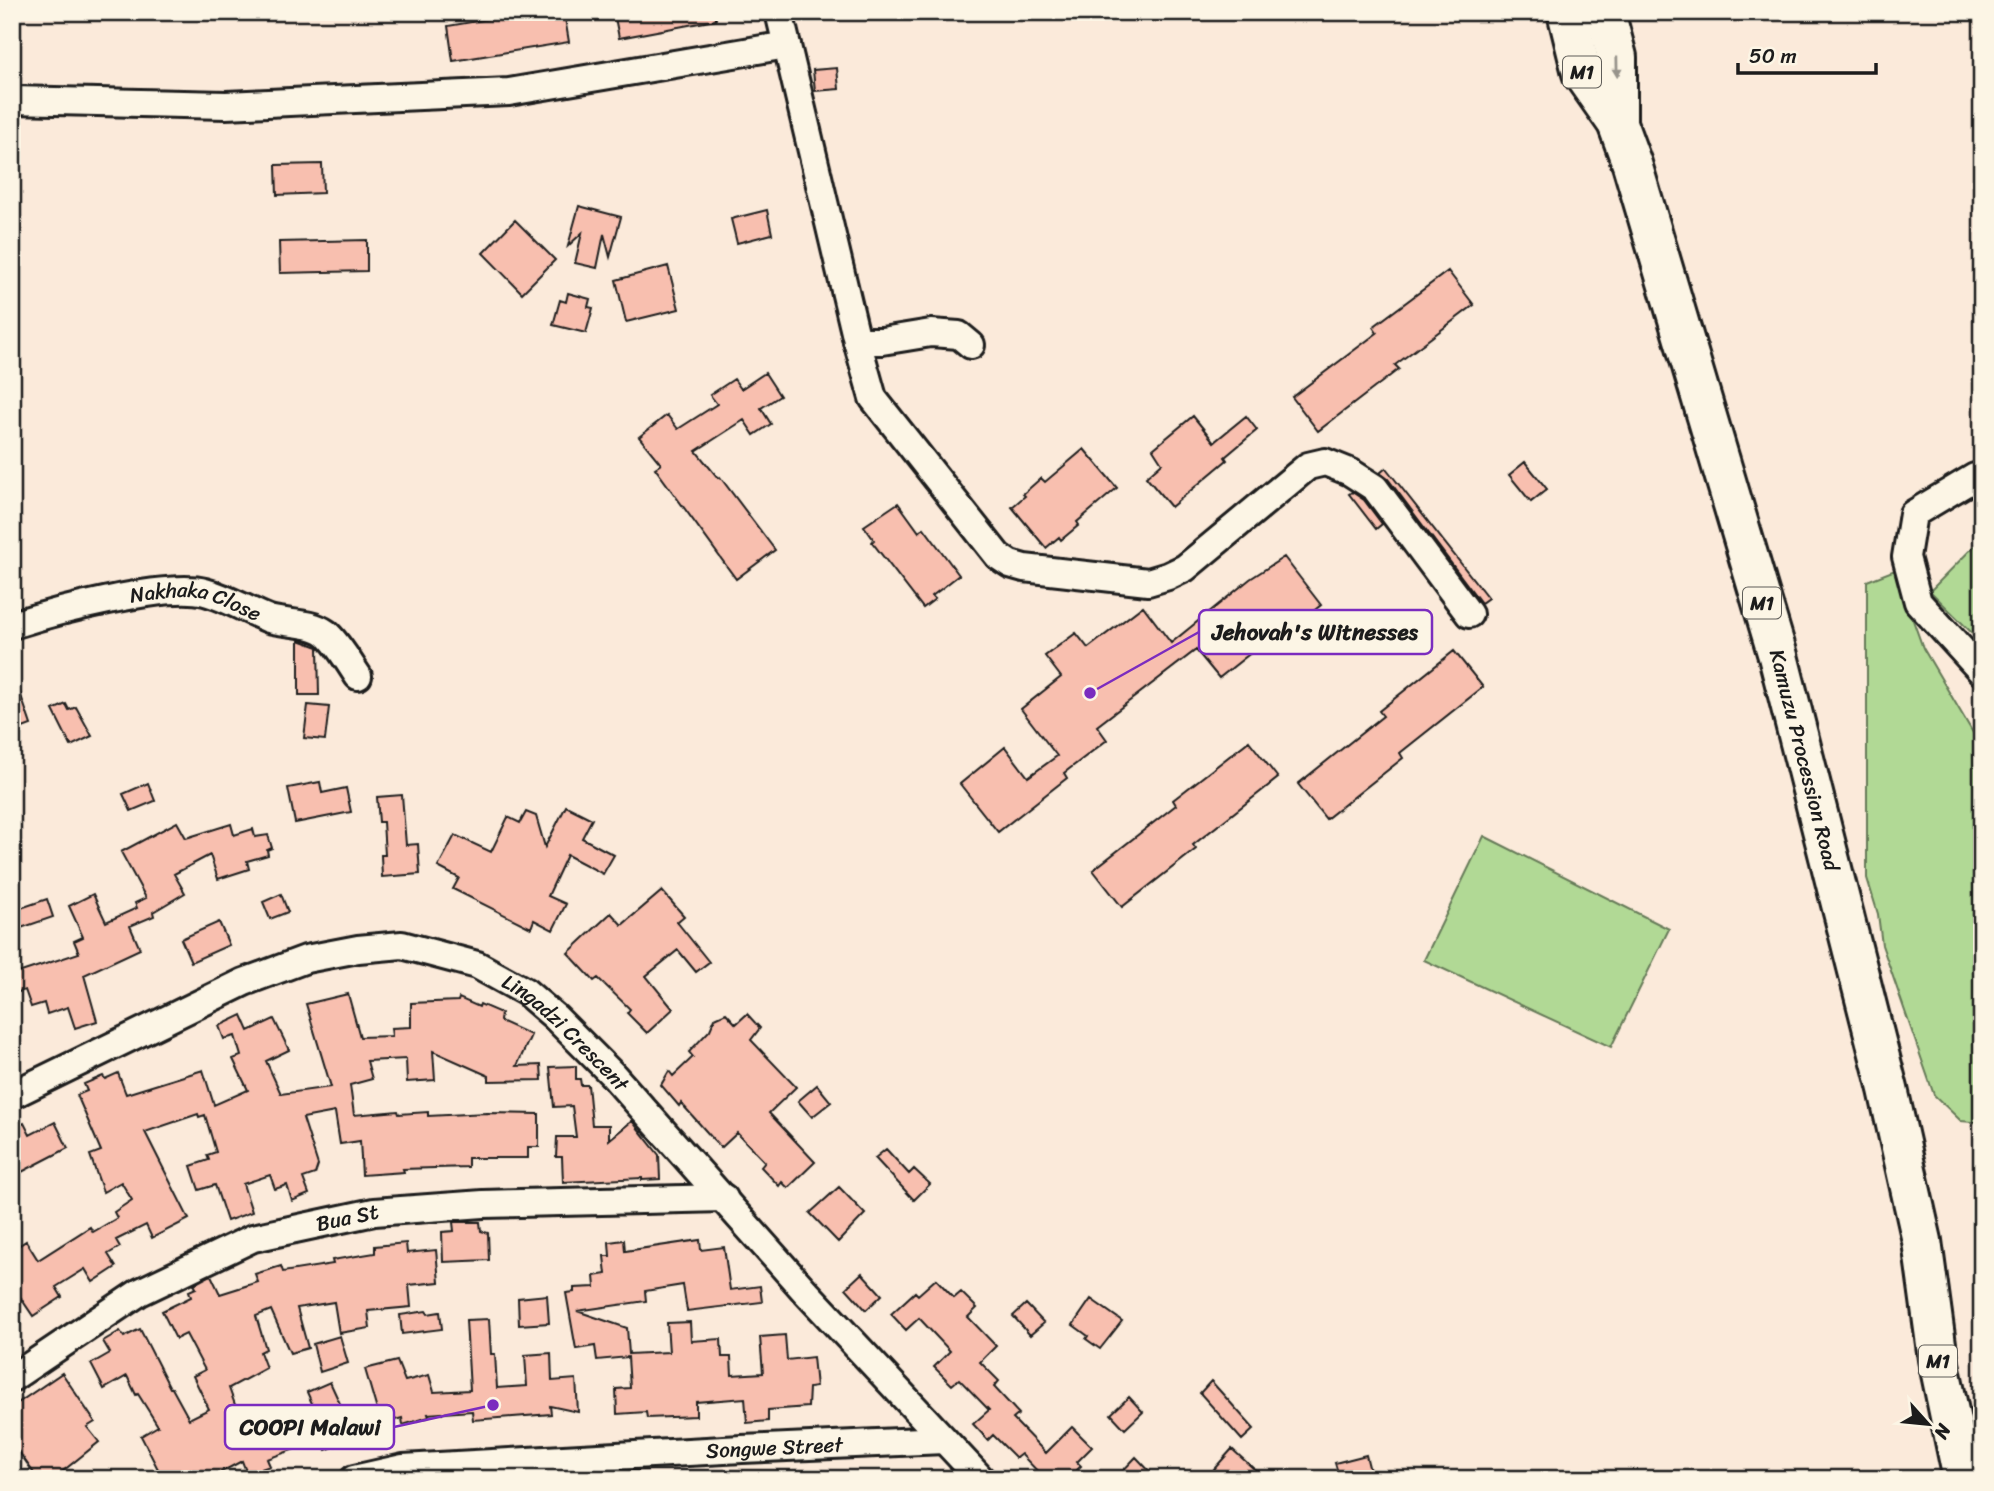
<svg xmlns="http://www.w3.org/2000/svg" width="1994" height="1491" font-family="Sriracha,sans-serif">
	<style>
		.green { fill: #b1d995; stroke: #667a58; stroke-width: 2 }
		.building { fill: #f8bfaf; stroke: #1c1c1c; stroke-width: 2 }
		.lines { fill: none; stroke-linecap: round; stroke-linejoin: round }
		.minor-casing { stroke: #1c1c1c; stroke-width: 32 }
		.highway-casing { stroke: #1c1c1c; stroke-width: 44 }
		.minor { stroke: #fcf5e5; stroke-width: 26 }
		.highway { stroke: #fcf5e5; stroke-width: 38 }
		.oneway { fill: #97938b }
		.labels { text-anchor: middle; stroke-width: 5; stroke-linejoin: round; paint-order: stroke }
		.shield { fill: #fcf5e5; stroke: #5f5d58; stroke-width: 2 }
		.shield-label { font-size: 19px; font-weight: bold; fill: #1c1c1c }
		.street-label { font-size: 21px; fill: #1c1c1c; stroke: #fcf5e5 }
		.leader { fill: none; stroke: #7b2cbf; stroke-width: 2.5 }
		.callout-dot { fill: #7b2cbf; stroke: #fcf5e5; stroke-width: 2.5 }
		.callout { fill: #fcf5e5; stroke: #7b2cbf; stroke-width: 2.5 }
		.callout-label { font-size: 23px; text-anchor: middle; font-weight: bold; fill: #1c1c1c }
	</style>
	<rect width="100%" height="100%" fill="#fbeada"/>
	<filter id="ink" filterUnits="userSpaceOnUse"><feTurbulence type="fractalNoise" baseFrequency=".0143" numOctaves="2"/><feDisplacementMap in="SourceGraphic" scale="14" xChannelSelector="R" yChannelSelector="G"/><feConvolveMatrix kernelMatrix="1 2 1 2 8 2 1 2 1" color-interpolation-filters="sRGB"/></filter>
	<g filter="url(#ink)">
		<path class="green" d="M1982,538V643L1930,591Z
			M1895,570L1923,648L1982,748V1123L1961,1121L1934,1095L1882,945L1878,914L1867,878V581Z
			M1484,836L1669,929L1611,1047L1424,960Z"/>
		<path class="building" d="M530,12H564L569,42L453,61L448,26Z
			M614,12H715L716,20L619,38Z
			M837,68L839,89L815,91L813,70Z
			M322,164L323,193L277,195L276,165Z
			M579,206L621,217L610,257L604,234L597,268L575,263L582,233L568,246Z
			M767,210L772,234L737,243L731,219Z
			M515,220L555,260L522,293L483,253Z
			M367,240V271L280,273L279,242Z
			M668,266L679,309L626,322L616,280Z
			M1448,271L1474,305L1395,365L1399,369L1318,431L1292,397L1377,333L1373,327Z
			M568,293L590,299L588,307L593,308L586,333L553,325L560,300L566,302Z
			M765,373L780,396L761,408L771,424L754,435L744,420L696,451L718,478L720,477L775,550L736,579L655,468L661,464L639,437L667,415L678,429L717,404L710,395L734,379L741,389Z
			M1193,416L1214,442L1246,416L1257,430L1225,457L1227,460L1171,507L1146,477L1162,463L1153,449Z
			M1084,449L1117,488L1077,522L1079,525L1061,540L1059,537L1046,548L1012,507L1025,496L1023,494L1041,478L1045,482Z
			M1525,462L1547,489L1531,502L1509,475Z
			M1386,468L1488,598L1481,603L1388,479L1380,473Z
			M1352,492L1364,500L1382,524L1376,529L1349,494Z
			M898,503L919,532L924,528L959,575L932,596L935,599L923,608L872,542L874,540L864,526Z
			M1284,557L1321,605L1295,626L1291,621L1219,678L1196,650L1097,726L1107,740L1064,773L1067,778L998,832L960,784L1005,747L1028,777L1057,756L1021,709L1061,677L1045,656L1076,633L1088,648L1143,606L1171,643L1250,579Z
			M299,640L318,647L319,695H299Z
			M1454,651L1483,687L1400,753L1403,758L1326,819L1298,784L1383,716L1379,711Z
			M15,678L31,725L12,732V679Z
			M66,704L69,710L76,707L92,736L71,746L53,710Z
			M308,705L329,707L325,740L304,738Z
			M1249,741L1278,778L1193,845L1196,849L1122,907L1093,870L1176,805L1173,800Z
			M320,782L322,793L346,788L351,812L295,823L288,788Z
			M148,783L155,801L131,811L123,794Z
			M402,795L406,845L418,844L420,874L382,877L381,855H385L383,822H379L377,797Z
			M566,806L592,819L582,838L614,855L603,874L567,855L548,896L566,904L553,930L534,920L531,928L453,889L459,878L438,867L455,835L491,852L508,817L520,823L526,812L536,816L545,847Z
			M177,822L186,838L231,824L234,835L253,829L255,837L268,835L272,848L267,850L268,855L247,861L249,869L218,879L210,855L174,874L185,893L153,912L154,916L130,926L140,949L84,975L97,1021L75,1028L68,1007L47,1014L44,1003L31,1007L25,990L12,994V975L79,953L74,941L83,937L69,906L93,894L106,922L137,908L135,903L146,898L121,852Z
			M662,891L684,916L677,922L709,962L696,972L678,950L646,976L673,1009L647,1033L627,1013L630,1009L598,978L594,981L568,953L611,913L622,925Z
			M281,894L288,912L270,919L263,902Z
			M47,899L53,917L18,929L12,911Z
			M219,922L229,945L191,962L181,939Z
			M348,994L360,1037L392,1036L391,1028L411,1027V1003L458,1001L459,998L479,1007L480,1004L501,1013L500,1021L531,1035L517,1066L541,1065L542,1080L489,1081V1076L433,1051L435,1080L407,1082L406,1059L367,1061L372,1079L350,1085L354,1115L398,1111L399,1114L428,1112V1116L487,1113L539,1114V1147H528V1158H468V1167L403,1169L404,1172L362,1175L360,1141L340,1144L335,1112L303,1118L318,1165L315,1174L303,1178L309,1194L292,1201L287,1185L275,1189L270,1175L243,1184L252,1212L227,1221L215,1185L199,1190L191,1166L209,1160L207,1155L216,1152L205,1115L199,1117L198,1114L145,1132L189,1219L152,1238L146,1225L116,1240L120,1247L108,1254L116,1267L93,1282L85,1269L56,1287L62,1297L33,1316L12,1285V1250L26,1241L38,1260L90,1227L93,1232L117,1218L114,1212L132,1200L121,1182L103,1192L90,1155L101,1151L77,1095L87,1091L84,1084L103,1076L105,1079L118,1073L126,1094L203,1070L214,1105L248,1090L233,1059L241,1056L235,1036L224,1039L219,1026L242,1015L249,1031L274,1019L289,1050L266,1061L281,1094L331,1087L306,1004Z
			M726,1013L736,1024L747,1014L760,1028L751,1040L796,1087L769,1113L815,1162L788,1188L782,1182L779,1186L761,1167L765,1162L737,1133L721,1148L681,1103L679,1106L661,1085L669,1071L673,1076L693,1057L689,1052L710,1030L715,1018Z
			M576,1066V1079H580L581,1085H588L592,1125H609V1140L632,1121L659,1155L660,1179L642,1180V1178L563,1182L562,1157H556L557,1137H576L572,1106L554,1107L550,1067Z
			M817,1085L831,1102L812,1117L798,1101Z
			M55,1122L68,1148L12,1177V1129L24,1123L30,1135Z
			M886,1149L909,1174L914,1169L930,1184L914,1200L875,1158Z
			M839,1187L865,1214L838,1242L810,1213Z
			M453,1222H480L481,1231L488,1233L489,1260L443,1262L442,1232L454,1231Z
			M624,1240L625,1251L700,1240L701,1250L724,1247L730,1290L760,1286L762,1302L687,1311L683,1285L645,1291L646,1301L577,1311L627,1328L629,1354L669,1352L667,1323L690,1322L691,1341L721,1339L722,1357H731L732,1375L763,1373L760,1337L785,1335L787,1360L813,1357L816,1387L809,1388L808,1407L768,1410V1421L747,1423L745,1398L696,1402V1416L647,1418L646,1412L617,1414L616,1389L630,1388L628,1357L597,1360L595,1346L576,1349L566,1293L574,1292V1288L595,1287L594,1276L606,1274L604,1256H610L609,1242Z
			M406,1243L407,1253L436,1250L439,1282L409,1285L411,1307L368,1311L370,1328L339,1333L334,1302L297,1308L308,1348L290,1353L271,1310L256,1316L266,1349L260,1352L266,1368L229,1388L243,1427L282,1412L295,1449L267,1459L270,1466L247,1474L242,1461L208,1479H163L141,1436L158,1426L138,1394L136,1395L127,1376L104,1389L91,1364L110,1353L103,1341L120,1331L124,1337L140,1329L170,1388H172L189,1419L209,1409L193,1376L205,1370L186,1334L176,1339L162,1311L191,1297L189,1291L196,1288L194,1284L211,1275L220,1294L258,1282L255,1274L281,1266L283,1272L333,1264L332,1260L375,1253V1246Z
			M862,1273L882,1295L866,1310L846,1288Z
			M936,1279L954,1298L961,1292L977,1308L968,1317L996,1346L980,1362L999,1381L994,1387L1019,1414L1013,1419L1046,1453L1072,1427L1092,1447L1077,1462L1081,1466L1068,1479H1045L1021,1454L1016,1458L993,1435L988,1440L973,1424L989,1410L959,1379L952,1385L934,1367L950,1351L919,1318L906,1330L891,1314L915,1292L918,1295Z
			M547,1295L549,1323L519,1325L518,1298Z
			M1091,1299L1122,1321L1100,1349L1086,1339L1088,1336L1073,1325Z
			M1026,1304L1044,1323L1030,1335L1013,1316Z
			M426,1311L428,1314L440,1312L442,1329L402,1334L400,1315Z
			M489,1319L491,1354H495L497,1388L527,1386L525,1355L551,1353L552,1381L576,1379L578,1412L550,1406L551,1414L473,1420L472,1411L428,1414L429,1417L403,1425L402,1418L381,1424L365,1369L397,1361L405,1381L429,1375L434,1392L470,1390L466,1320Z
			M340,1336L348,1363L320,1372L313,1344Z
			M62,1373L95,1422L87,1427L99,1442L53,1479H38L12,1442V1407Z
			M1211,1381L1254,1429L1242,1440L1200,1393Z
			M330,1382L353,1432L346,1435L348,1441L326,1450L315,1424L320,1422L307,1392Z
			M1129,1397L1143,1412L1125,1429L1111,1414Z
			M1232,1449L1265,1479H1225L1214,1469Z
			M1366,1455L1372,1479H1340L1335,1463Z
			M1136,1457L1157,1479H1115Z"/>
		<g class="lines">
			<g class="minor-casing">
				<g id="minor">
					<path d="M779,12L857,341L873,398L998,556L1010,564L1024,568L1148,582L1168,576L1185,568L1308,466L1325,462L1350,472L1375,488L1469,614"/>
					<path d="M12,100L226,105L509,92L787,45"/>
					<path d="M857,341H882L931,333L959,335L971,345"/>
					<path d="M1982,476L1975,477L1913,514L1906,557L1918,602L1982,672"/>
					<path id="s1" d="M12,625C53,612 166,582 205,592C228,598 248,611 269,619C287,624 311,622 326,633C337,642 350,664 358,676"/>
					<path id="s2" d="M12,1095L244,982L306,959L358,949L402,945L477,965L526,992L555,1017L612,1074L805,1291L981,1479"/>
					<path id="s3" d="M12,1378L140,1292L253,1238L374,1212L483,1204L724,1198"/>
					<path id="s4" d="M354,1479L403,1468L742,1449L944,1440"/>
				</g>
			</g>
			<g class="highway-casing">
				<g id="highway">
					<path id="s5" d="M1567,12L1582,73L1617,123L1632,164L1778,656L1888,1089L1922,1241L1938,1359L1963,1479"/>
					<path d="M1605,12L1617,57V123"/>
				</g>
			</g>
			<use href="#minor" class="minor"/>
			<use href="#highway" class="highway"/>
		</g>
		<defs><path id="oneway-solid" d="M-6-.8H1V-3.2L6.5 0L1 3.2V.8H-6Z" transform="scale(1.75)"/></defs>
		<use class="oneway" href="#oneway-solid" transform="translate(1617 67) rotate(89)"/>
	</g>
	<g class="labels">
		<g class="shield">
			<rect x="1563" y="56.5" width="38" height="31" rx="5"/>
			<rect x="1743" y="587.5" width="38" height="31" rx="5"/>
			<rect x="1919" y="1345.5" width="38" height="31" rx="5"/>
		</g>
		<g class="shield-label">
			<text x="1582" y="79">M1</text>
			<text x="1762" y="610">M1</text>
			<text x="1938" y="1368">M1</text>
		</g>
		<g class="street-label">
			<text dy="7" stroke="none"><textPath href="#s1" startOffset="189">Nakhaka Close</textPath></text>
			<text dy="7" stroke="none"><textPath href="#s5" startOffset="788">Kamuzu Procession Road</textPath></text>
			<text dy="7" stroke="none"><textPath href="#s2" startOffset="611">Lingadzi Crescent</textPath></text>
			<text dy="7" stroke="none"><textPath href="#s3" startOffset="376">Bua St</textPath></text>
			<text dy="7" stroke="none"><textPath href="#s4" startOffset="422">Songwe Street</textPath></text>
		</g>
	</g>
	<path class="leader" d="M1090 693L1199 632M493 1405L394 1427"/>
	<g class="callout-dot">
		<circle cx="1090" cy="693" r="7"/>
		<circle cx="493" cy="1405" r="7"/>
	</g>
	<g class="callout">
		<rect x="1199" y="610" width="233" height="44" rx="7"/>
		<rect x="225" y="1405" width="169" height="44" rx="7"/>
	</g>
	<g class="callout-label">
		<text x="1315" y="640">Jehovah's Witnesses</text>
		<text x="310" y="1435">COOPI Malawi</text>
	</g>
	<rect width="1994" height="1491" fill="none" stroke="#fcf5e5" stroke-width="42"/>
	<rect x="21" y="21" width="1952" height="1449" fill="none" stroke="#1c1c1c" stroke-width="2.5" filter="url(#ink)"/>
	<g transform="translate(1928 1424) rotate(117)" stroke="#fcf5e5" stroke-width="5" paint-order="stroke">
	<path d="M0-5L12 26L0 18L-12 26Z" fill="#1c1c1c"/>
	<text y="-10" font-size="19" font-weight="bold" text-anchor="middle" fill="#1c1c1c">N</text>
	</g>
	<path d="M1738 63v10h138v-10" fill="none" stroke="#1c1c1c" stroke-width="3.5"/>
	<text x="1749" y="63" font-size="21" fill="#1c1c1c" stroke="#fcf5e5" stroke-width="5" paint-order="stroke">50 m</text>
</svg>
